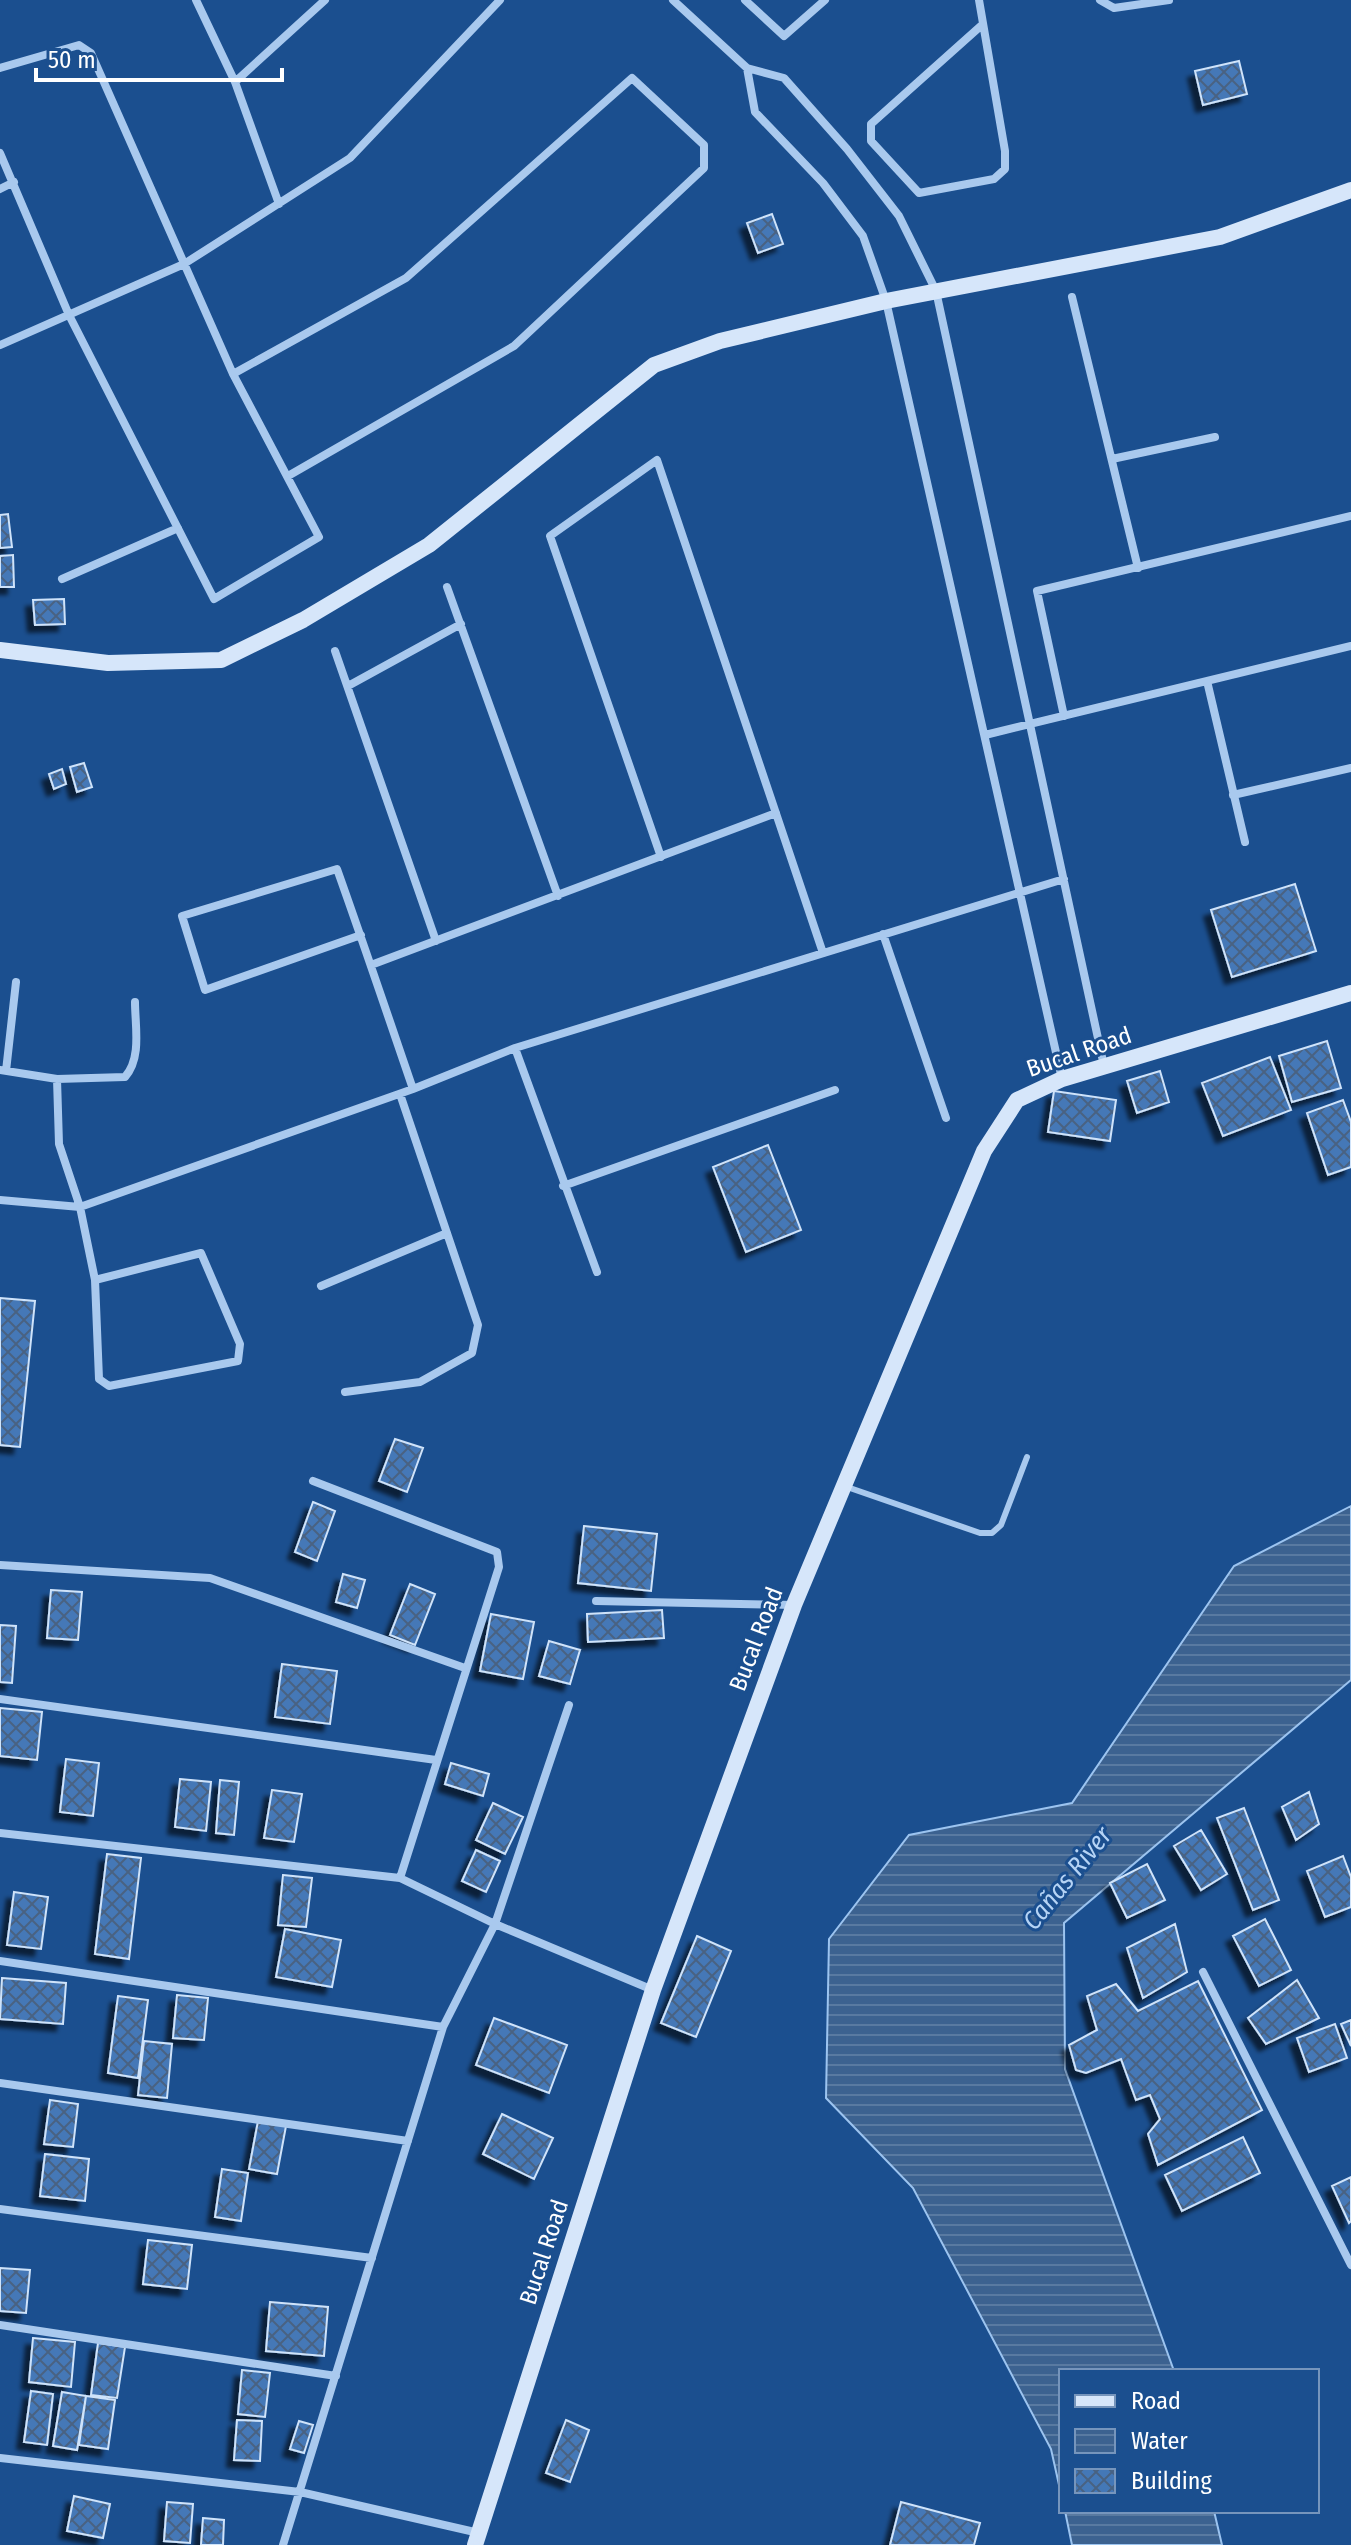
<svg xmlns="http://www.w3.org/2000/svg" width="1351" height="2545" font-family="'Fira Sans Condensed',sans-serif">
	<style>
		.water { fill: url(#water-rules); stroke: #9cc4f0; stroke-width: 2 }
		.building { fill: url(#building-cross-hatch); stroke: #cfe3fa; stroke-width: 2; filter: url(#shadow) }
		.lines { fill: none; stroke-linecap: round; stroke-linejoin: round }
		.lane { stroke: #a9c9ee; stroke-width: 6 }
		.street { stroke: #a9c9ee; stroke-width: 8 }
		.secondary { stroke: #d6e6fa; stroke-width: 16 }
		.labels { text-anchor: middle; stroke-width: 6; stroke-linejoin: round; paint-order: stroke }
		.street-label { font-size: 24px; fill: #fff; stroke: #1b4f8f }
		.water-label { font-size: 26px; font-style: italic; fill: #b5d3f5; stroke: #1b4f8f }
	</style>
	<defs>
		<pattern id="water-rules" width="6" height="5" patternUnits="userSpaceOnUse" patternTransform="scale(2)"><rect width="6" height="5" fill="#3c6290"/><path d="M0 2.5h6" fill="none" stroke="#597aa1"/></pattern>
		<pattern id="building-cross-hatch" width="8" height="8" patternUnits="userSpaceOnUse" patternTransform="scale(2)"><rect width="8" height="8" fill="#4478b7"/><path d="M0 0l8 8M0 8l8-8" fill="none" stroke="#486282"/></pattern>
		<filter id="shadow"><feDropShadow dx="-7" dy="7" stdDeviation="2" flood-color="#0009"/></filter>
	</defs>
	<rect width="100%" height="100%" fill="#1b4f8f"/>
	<path class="water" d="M1351,1506V1680L1064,1923L1065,2069L1174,2371H1061V2494L1051,2449L913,2188L826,2098L829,1939L909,1835L1072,1803L1234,1566Z
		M1065,2511H1214L1222,2545H1072Z"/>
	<path class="building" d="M1239,61L1247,94L1203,105L1195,71Z
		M772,214L783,244L758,253L747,223Z
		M8,514L12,547L0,548V515Z
		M13,555L14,587H0V556Z
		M64,599L65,624L35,625L33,600Z
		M84,763L92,787L77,792L70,767Z
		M62,769L66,784L54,789L49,774Z
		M1295,884L1316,951L1232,977L1211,910Z
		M1327,1041L1341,1088L1292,1102L1279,1056Z
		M1270,1057L1291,1110L1223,1136L1202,1083Z
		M1160,1071L1169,1102L1137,1113L1127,1081Z
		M1054,1091L1116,1100L1110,1141L1048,1132Z
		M1343,1100L1351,1122V1167L1328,1175L1307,1113Z
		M768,1145L801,1230L746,1252L713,1167Z
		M0,1298L35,1301L20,1447L0,1445Z
		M395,1439L423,1448L407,1492L379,1481Z
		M313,1502L335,1511L317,1561L295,1552Z
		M584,1526L657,1534L651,1591L578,1583Z
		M343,1574L365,1580L357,1608L336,1602Z
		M410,1584L435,1594L415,1645L390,1635Z
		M51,1590L82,1592L78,1640L47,1638Z
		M662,1610L664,1638L588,1642L587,1614Z
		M491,1614L534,1622L523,1679L480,1671Z
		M0,1625L16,1626L12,1683L0,1682Z
		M549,1641L580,1650L570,1684L539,1676Z
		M282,1664L337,1671L330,1724L275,1717Z
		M0,1708L42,1712L37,1760L0,1756Z
		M66,1759L99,1763L93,1816L60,1812Z
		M451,1763L489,1774L483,1796L445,1784Z
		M180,1779L211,1782L206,1831L175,1827Z
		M220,1780L239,1782L234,1835L216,1833Z
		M272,1790L302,1794L294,1842L264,1838Z
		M1309,1792L1319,1824L1296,1840L1282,1807Z
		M493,1803L523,1817L505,1854L476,1840Z
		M1244,1808L1279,1900L1253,1910L1217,1818Z
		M1201,1830L1227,1874L1201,1890L1174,1846Z
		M476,1850L500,1861L486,1892L462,1881Z
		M107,1854L141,1858L129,1959L95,1954Z
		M1343,1856L1351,1877V1907L1325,1917L1307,1871Z
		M1147,1864L1165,1900L1127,1918L1110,1883Z
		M283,1875L312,1878L306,1927L278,1925Z
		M14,1892L48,1897L41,1949L7,1945Z
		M1265,1919L1291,1970L1259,1986L1233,1936Z
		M1175,1924L1187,1972L1143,1998L1127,1948Z
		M285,1929L341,1940L332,1987L276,1977Z
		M697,1936L731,1951L696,2037L661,2023Z
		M2,1978L66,1983L63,2024L0,2019Z
		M1297,1980L1319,2018L1266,2044L1248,2018Z
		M1198,1981L1262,2110L1158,2165L1148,2134L1160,2119L1150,2095L1136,2100L1121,2059L1086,2073L1076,2070L1069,2045L1097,2030L1087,1996L1116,1984L1138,2011Z
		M177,1995L208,1998L204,2040L173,2038Z
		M118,1996L148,2000L138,2078L108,2073Z
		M494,2018L567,2045L549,2093L476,2065Z
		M1351,2020V2046L1341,2024Z
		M1335,2024L1347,2058L1309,2072L1297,2038Z
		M144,2041L172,2044L167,2098L138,2095Z
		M50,2100L78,2104L73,2147L44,2144Z
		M502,2114L553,2138L534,2179L483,2154Z
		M258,2121L286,2126L277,2174L249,2169Z
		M1243,2137L1260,2173L1182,2211L1165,2175Z
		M45,2154L89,2159L85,2201L40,2196Z
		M222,2169L248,2173L241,2221L215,2217Z
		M1351,2177V2221L1349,2223L1332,2186Z
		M148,2240L192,2245L187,2289L143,2284Z
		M0,2268L30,2270L26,2313L0,2311Z
		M270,2302L328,2307L324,2356L266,2351Z
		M33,2338L75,2342L71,2387L29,2382Z
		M98,2343L125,2347L117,2398L91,2395Z
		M242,2370L270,2373L265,2417L238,2414Z
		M31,2391L53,2394L47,2445L24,2442Z
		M62,2392L86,2396L77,2450L53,2446Z
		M86,2396L115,2400L108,2449L79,2445Z
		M237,2420L262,2421L260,2461L234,2460Z
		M566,2420L589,2430L570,2482L546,2473Z
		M299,2421L313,2425L304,2453L290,2449Z
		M74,2496L110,2504L103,2538L67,2531Z
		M167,2502L193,2504L190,2543L164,2541Z
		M901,2502L980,2523L974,2545H890Z
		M203,2518L224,2520L223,2545H201Z"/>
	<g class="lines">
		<path class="lane" d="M847,1487L980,1533H992L1001,1525L1027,1457"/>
		<path class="street" d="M196,0L235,82L279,204
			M673,0L747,68L784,78L847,149L899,216L936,291L1104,1066
			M745,0L784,36L825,0
			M979,0L1005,151V169L994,179L919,193L871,141V124L983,24
			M1100,0L1114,8L1169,0
			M0,68L79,45L91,53L233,374L319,537L214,599L69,315L0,153
			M747,68L755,112L823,183L863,236L886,301L1062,1079
			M235,82L325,0
			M0,189L14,182
			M1072,297L1138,568
			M0,345L184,264L350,158L500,0
			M233,374L406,278L632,78L704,145V168L514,346L288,476
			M1112,459L1215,437
			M62,579L178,528
			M447,587L558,896
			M335,651L436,941
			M1207,681L1245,842
			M348,686L461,624
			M1064,716L1037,591L1351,516
			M985,735L1351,646
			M1233,795L1351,768
			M661,857L550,536L657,460L823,953
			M883,934L946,1118
			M361,935L205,990L182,916L337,869C363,942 388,1016 413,1089
			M371,965L776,813
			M515,1048L597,1272
			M0,1070L57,1079L125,1077C142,1058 135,1026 135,1002
			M6,1071L16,982
			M57,1079L59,1144L80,1207L95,1280L99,1379L109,1386L238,1361L240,1344L201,1253L95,1280
			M563,1186L835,1090
			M0,1200L80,1207L413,1089L515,1048L1064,879
			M321,1286L447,1233
			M345,1392L420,1382L472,1353L478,1325L400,1094
			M313,1481L497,1552L499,1567L400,1878
			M0,1565L210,1578L465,1668
			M596,1601L793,1605
			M0,1699L436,1760
			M0,1833L400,1878L495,1924L653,1990
			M0,1961L443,2027
			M1203,1972L1351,2265
			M0,2083L408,2141
			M0,2209L372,2258
			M0,2325L336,2376
			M0,2458L300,2492L479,2533
			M283,2545L443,2027L495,1924L569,1705"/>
		<path class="secondary" d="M0,650L108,663L221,660L303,620L429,545L654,365L720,341L886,301L1220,237L1351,190
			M475,2545L653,1990L794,1605L984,1151L1017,1100L1062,1079L1351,993"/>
	</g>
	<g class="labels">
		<g class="street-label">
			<text transform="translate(1079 1052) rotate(-19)" y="8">Bucal Road</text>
			<text transform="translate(756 1639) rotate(-69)" y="8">Bucal Road</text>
			<text transform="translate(544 2252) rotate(-72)" y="8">Bucal Road</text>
		</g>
		<g class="water-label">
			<text transform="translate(1067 1878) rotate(-51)" y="9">Cañas River</text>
		</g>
	</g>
	<rect x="1059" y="2369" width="260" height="144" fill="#1b4f8f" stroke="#7695bc" stroke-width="2"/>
	<rect x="1075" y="2395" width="40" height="12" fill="#d6e6fa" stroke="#7695bc" stroke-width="2"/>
	<text x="1131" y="2409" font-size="24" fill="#ffffff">Road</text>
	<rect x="1075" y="2429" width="40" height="24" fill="url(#water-rules)" stroke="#7695bc" stroke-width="2"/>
	<text x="1131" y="2449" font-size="24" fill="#ffffff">Water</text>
	<rect x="1075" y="2469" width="40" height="24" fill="url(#building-cross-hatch)" stroke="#7695bc" stroke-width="2"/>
	<text x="1131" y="2489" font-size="24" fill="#ffffff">Building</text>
	<path d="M36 68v12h246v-12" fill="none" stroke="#ffffff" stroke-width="4"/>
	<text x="48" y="68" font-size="24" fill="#ffffff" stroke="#1b4f8f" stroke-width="6" paint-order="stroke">50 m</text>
</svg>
